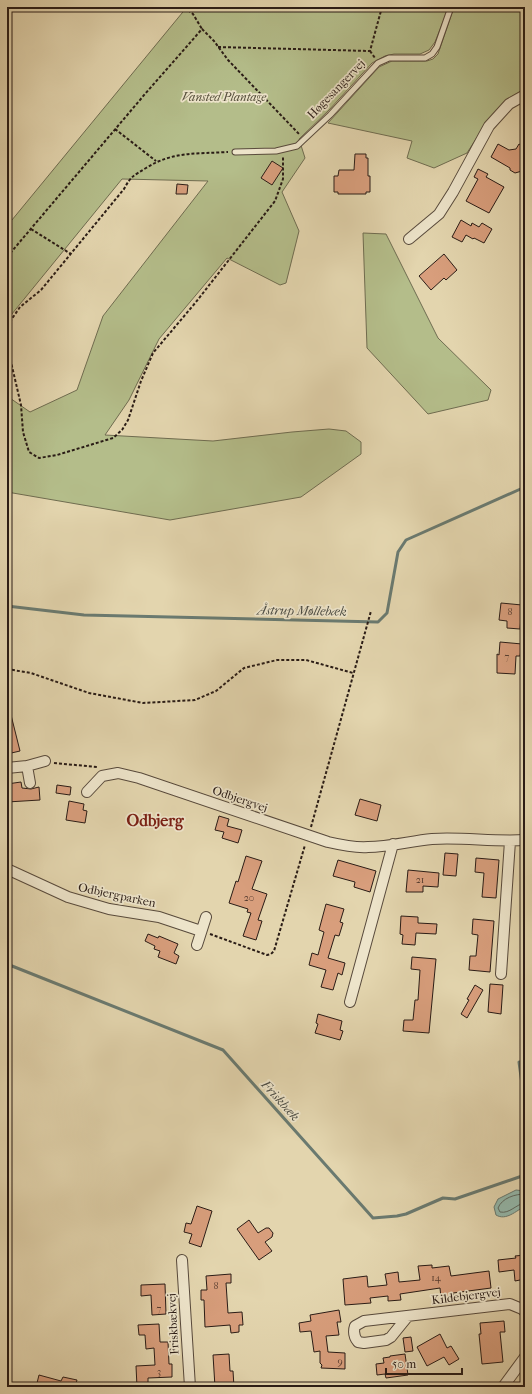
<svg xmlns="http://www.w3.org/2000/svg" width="532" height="1394" font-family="'IM FELL French Canon',serif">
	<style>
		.green { fill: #b4bd8a; stroke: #6f6c50 }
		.water { fill: #95b9ac; stroke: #6a7a70 }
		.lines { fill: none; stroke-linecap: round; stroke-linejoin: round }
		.shore { stroke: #606a61; stroke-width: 1 }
		.stream { stroke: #6a7a70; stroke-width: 3 }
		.building { fill: #d89e7c; stroke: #2a1c16 }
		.service-casing { stroke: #584a3c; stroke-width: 7 }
		.minor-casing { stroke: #584a3c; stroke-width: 12 }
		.path { stroke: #2a1c16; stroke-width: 2; stroke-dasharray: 3 2; stroke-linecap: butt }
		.service { stroke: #ede4ca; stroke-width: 5 }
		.minor { stroke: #ede4ca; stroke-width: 10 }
		.labels { text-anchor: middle; stroke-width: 3.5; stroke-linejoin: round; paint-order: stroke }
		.number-label { font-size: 10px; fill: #563c30 }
		.street-label { font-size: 12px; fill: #2a1c16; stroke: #ede4ca }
		.park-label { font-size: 12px; font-style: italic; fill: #534c39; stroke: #ede4ca }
		.water-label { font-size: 13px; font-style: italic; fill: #4a4b43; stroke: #ede4ca }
		.district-label { font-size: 16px; font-weight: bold; fill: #7a1f14; stroke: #ede4ca }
	</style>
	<rect width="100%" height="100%" fill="#e3d5ae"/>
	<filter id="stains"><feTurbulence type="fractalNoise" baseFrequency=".005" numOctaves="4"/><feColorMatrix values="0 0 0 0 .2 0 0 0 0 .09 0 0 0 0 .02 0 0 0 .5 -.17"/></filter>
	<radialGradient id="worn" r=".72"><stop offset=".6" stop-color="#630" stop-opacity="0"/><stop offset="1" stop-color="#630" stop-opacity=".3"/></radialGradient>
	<path class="green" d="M187,7H449L435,42L429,50L420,54H394L385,56L372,63L329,110L299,139L305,158L282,192L299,231L286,283L280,285L227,258L159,339L129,400L105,435L213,441L292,432L329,429L346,431L361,442V454L301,497L170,520L7,492V396L30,412L77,390L103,316L208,181L122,179L7,320V226Z
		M454,7H525V89L509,98L490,117L467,153L434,168L407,158L412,141L328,123L379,67L392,61H427L433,59L438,54Z
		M363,233L386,234L438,338L491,390L488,400L428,414L367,348Z"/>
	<path class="water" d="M516,1190L525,1191V1206C516,1211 506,1221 496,1215L494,1207L498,1199Z"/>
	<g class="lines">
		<path class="shore" d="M525,1194C515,1194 502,1198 498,1208L500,1212C510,1214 516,1204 525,1203"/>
		<path class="stream" d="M7,606L84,615L378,622L387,613L398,552L406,540L525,487
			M7,964L223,1050L373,1218L397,1216L406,1214L443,1198L455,1199L525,1175
			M525,1062H519L525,1106"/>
	</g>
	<path class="building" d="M498,144L509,150L516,149L519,144L525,147V162L522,171L515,173L510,170V168L491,157Z
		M355,154H366V158H368V176H370V192H366V194H338V192H334V176H338L339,170H354Z
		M272,161L283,168L272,185L261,178Z
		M478,169L488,174L486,177L504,187L489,213L466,201L478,179L474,177Z
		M177,184L188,185L187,194H176Z
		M461,220L471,226L472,223L479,227L482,223L492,229L484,243L474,238L473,239L466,235L462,242L452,237Z
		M444,254L457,270L446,280L444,278L431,290L419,276Z
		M501,603L522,605L520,629L507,628V621L499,620Z
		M500,642L522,644L520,656H516L515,674L497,673V654L499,655Z
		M10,711L20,751L7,754V712Z
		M21,782L22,788L31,789L39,787L40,800L7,802V784Z
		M57,785L71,787L70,795L56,793Z
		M360,799L381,805L377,821L355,815Z
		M69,801L84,804L83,810L87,811L85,823L66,820Z
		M219,816L229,819L227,826L242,830L238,843L222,838L224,832L215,830Z
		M445,853L458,854L456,876L443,875Z
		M246,856L262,861L252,889L267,894L258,920L262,921L256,940L243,936L251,913L247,912L248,909L229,903L236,881L238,882Z
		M476,858L499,860L496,898L482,897L484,873L475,872Z
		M338,860L376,871L370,892L354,887L355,882L333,876Z
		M408,870L439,873L438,887L423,886V892H406Z
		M326,904L344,909L340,922L343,923L339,936L335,935L328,958L345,963L342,975L338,973L333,990L321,987L326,970L309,965L312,953L318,955L324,932L319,930Z
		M401,916L418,917V923L437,924L436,934L416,933L415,945L402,944L403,935L400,934Z
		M473,919L494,921L490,972L469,970L470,956H476L478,935L472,934Z
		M148,934L158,938L159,936L178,944L174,953L179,956L176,964L158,957L160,951L154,949L155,946L145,941Z
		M412,957L436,959L429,1033L403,1031L404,1020H413L415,1000H418L420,970L411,969Z
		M490,984L503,985L501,1014L488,1012Z
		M475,985L483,990L467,1018L461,1014L469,1000L467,999Z
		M318,1014L342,1021L340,1030L343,1031L340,1040L315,1033L318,1024L316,1023Z
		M197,1206L212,1211L201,1247L189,1243L192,1234L184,1232L186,1223L191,1224Z
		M249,1220L258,1233L266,1228H269L273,1233L272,1237L265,1242L272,1251L259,1260L237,1229Z
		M525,1255V1279L515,1281L514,1270L499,1272L498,1260L516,1258L515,1256Z
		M432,1265V1268L449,1266L451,1276L489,1271L491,1288L453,1293L454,1296L441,1298L440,1288L400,1294L401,1300L388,1301V1296L370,1298L371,1303L345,1305L343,1279L367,1276L368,1287L387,1285L385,1274L398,1272L399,1282L420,1280L418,1266Z
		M231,1274V1283H226L228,1313L242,1312L243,1325H239V1332L231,1333L230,1325L205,1327L204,1300H201V1290H207L206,1276Z
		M165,1284L166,1314L152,1315L151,1295L141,1296V1285Z
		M339,1310L341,1322H337L339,1335L326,1336L328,1352L345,1353V1369L321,1368L322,1365L320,1363V1351L314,1352L311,1331L300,1332L299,1323L311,1321L310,1315Z
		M504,1321L505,1332H500L503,1362L482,1364L479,1334H481L480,1323Z
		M159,1324L160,1342H168L169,1364H172V1377L148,1378V1387H137L136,1366L155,1365L154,1348L146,1349L145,1335H139L138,1325Z
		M440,1334L447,1348L451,1346L459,1359L449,1365L444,1357L427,1366L417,1347Z
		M411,1337L413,1351L405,1352L403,1338Z
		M229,1354L230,1371H233L234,1387H215L213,1355Z
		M405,1354L408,1375L386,1378L385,1374L377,1375L376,1364L384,1363L383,1358L390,1357V1356Z
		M39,1375L61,1381L63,1377L77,1380L75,1387H36Z"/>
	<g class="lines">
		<g class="service-casing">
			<path id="service" d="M235,152L276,151L297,146L330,115L378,63L389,58H425L432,54L437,47L451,7"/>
		</g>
		<g class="minor-casing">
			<path id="minor" d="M409,239L439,214L453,192L489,126L509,104L525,95
				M27,766L30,783
				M7,768L27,766L45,761
				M87,792L102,776L118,773L139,778L328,842C341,845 355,848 368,847C389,847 411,841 432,839C463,837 494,842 525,840
				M7,869L68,897L109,909L159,917L201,931
				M197,945L206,917
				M501,974L510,841
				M350,1002L393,844
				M182,1260L190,1387
				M408,1316L391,1337L386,1340L364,1343L358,1342C354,1337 353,1332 355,1326L364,1321L510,1304L522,1309L525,1312
				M503,1387L525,1357"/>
		</g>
		<path class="path" d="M184,7L193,14L202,29
			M218,47L370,51L382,7
			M370,51L375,58
			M115,129L156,161
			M31,229L71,254
			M7,257L145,94L202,29L214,41L228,60L299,134
			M7,326L20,307L41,290L124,189C131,176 133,176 146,168C173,151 197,154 228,152
			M7,345L21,405L23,432L29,452L39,458L57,455L113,438L122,430L128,420L141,381L153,353L196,302L275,201L283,179V157
			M7,669L31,673L89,693L143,703L195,700L216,691L244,668L277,660H306L353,673
			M54,763L97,767
			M311,827L371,611
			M210,934L267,955L271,954L274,951L305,845"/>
		<use href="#service" class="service"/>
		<use href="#minor" class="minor"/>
	</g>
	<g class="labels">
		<g class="number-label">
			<text x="510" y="615">8</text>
			<text x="507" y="660">7</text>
			<text x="420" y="883">21</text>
			<text x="249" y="901">20</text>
			<text x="436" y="1281">14</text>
			<text x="216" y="1289">8</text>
			<text x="159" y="1312">7</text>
			<text x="340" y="1365">9</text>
			<text x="159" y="1375">3</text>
		</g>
		<g class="street-label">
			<text transform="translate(336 89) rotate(-46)" y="4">Høgesangervej</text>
			<text transform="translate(240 799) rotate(19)" y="4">Odbjergvej</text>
			<text transform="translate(117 895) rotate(12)" y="4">Odbjergparken</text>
			<text transform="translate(466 1296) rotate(-7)" y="4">Kildebjergvej</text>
			<text transform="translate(173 1324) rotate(-93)" y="4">Friskbækvej</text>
		</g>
		<g class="park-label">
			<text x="224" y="101">Vansted Plantage</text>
		</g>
		<g class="water-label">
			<text transform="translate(302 610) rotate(1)" y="5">Åstrup Møllebæk</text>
			<text transform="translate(281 1100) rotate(48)" y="5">Friskbæk</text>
		</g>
		<g class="district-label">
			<text x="155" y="826">Odbjerg</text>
		</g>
	</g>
	<rect width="532" height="1394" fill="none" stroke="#e3d5ae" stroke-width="24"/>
	<rect x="8" y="8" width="516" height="1378" fill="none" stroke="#2a1c16" stroke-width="2"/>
	<rect x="12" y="12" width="508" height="1370" fill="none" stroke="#2a1c16"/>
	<path d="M386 1368v6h76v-6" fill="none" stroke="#2a1c16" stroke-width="2"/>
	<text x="392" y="1368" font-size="12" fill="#2a1c16" stroke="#ede4ca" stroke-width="3" paint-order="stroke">50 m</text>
	<rect width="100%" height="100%" filter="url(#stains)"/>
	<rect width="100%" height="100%" fill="url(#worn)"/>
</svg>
